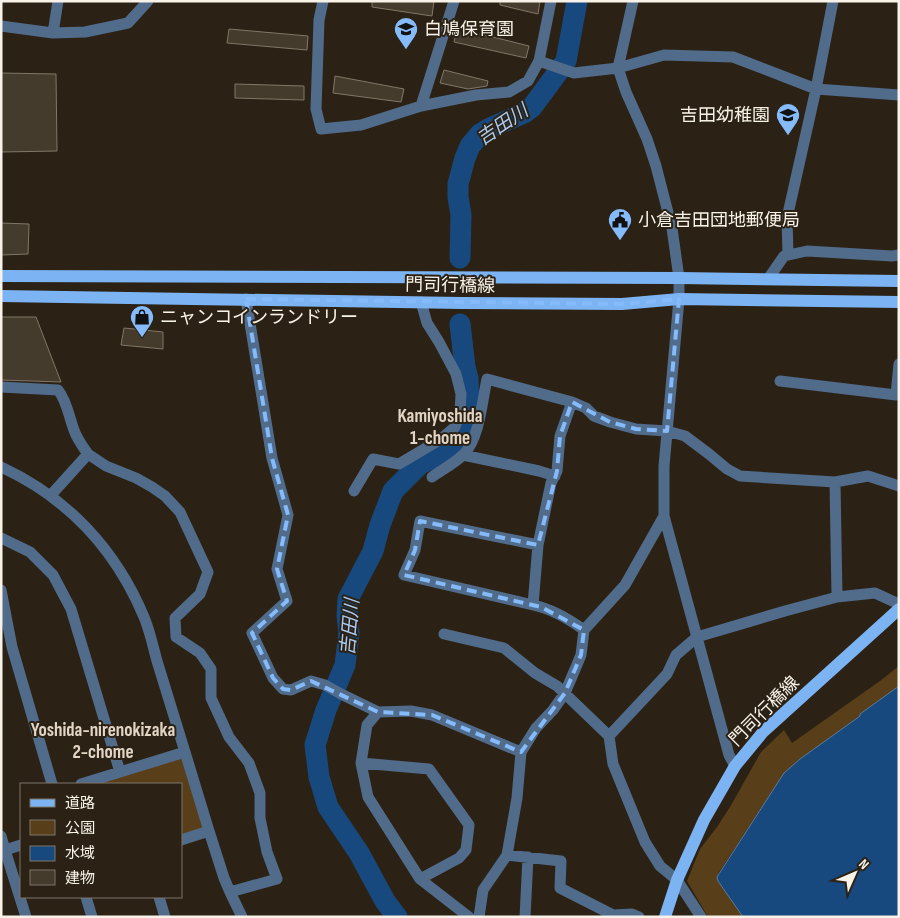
<svg xmlns="http://www.w3.org/2000/svg" width="900" height="918" font-family="'Sofia Sans Condensed','Noto Sans JP',sans-serif">
	<style>
		.green { fill: #583f19 }
		.water { fill: #18497e; stroke: #5b7c9e }
		.lines { fill: none; stroke-linecap: round; stroke-linejoin: round }
		.river { stroke: #18497e; stroke-width: 21 }
		.building { fill: #453b2d; stroke: #827767 }
		.minor { stroke: #516b8a; stroke-width: 11 }
		.major { stroke: #7cb3f2; stroke-width: 12 }
		.marked { fill: none; stroke: #85bbfb; stroke-width: 4; stroke-dasharray: 10 6; stroke-linejoin: round }
		.labels { text-anchor: middle; stroke-width: 4; stroke-linejoin: round; paint-order: stroke }
		.poi-label { font-size: 18px; fill: #f8f2e9; stroke: #2b2215; text-anchor: start }
		.street-label { font-size: 18px; fill: #f8f2e9; stroke: #2b2215 }
		.water-label { font-size: 19px; font-style: italic; fill: #abcaf0; stroke: #2b2215 }
		.neighbourhood-label { font-size: 19px; font-weight: bold; fill: #e2d5c5; stroke: #2b2215 }
	</style>
	<rect width="100%" height="100%" fill="#2b2215"/>
	<path class="green" d="M899,666V686L860,714V716L800,759L784,773L718,874V881L743,917H708L687,881L700,849L717,827L730,807L761,752L784,730L792,743L880,681Z
		M182,758L204,828L181,835V784H96Z"/>
	<path class="water" d="M899,686V917H743L718,881L717,877L784,773L800,759L860,716V714Z"/>
	<g class="lines">
		<path class="river" d="M460,258L461,215L458,197V184L465,158L470,146L480,134L490,128L524,113L532,107L541,95L566,61L577,1
			M397,917L385,901L359,853L328,807L319,777L315,745L326,710L345,665L349,633L347,616L348,599L373,551L380,525L393,491L420,464L438,456L448,449L459,440L463,432L467,421L469,407L468,378L465,367L460,324"/>
	</g>
	<path class="building" d="M372,1H434L432,16L372,7Z
		M500,1H540L538,14L500,5Z
		M457,28L529,46L526,58L454,42Z
		M229,29L308,36L307,50L227,43Z
		M444,70L488,81L487,86L468,89L440,83Z
		M1,73L56,74L57,151L1,152Z
		M335,76L404,89L401,102L333,93Z
		M235,84L304,86V100L235,98Z
		M1,223L29,224L28,254L1,255Z
		M1,317H36L61,382L1,380Z
		M124,328L163,332V349L121,345Z"/>
	<g class="lines">
		<path class="minor" d="M323,1L319,20L316,109L321,129L361,125L421,106L476,95L509,92L528,81L539,61L551,1
			M633,1L618,68L626,92L647,139L656,166L672,228L679,278V299L664,466V516L729,755L735,766
			M1,26L53,33L85,32L128,23L148,1
			M53,33L58,1
			M539,61L574,73L618,68L664,55L733,57L816,89L899,95
			M421,106L454,1
			M788,255L787,218L816,89L833,1
			M768,279L784,256L807,251L892,256L899,255
			M246,299L272,458L288,515L277,569L287,601L252,633L273,678L283,689L291,690L311,681L325,685L341,694L378,712L411,711L432,715L521,752
			M780,381L896,395L899,364
			M1,387L58,390C67,401 69,417 74,430C77,439 83,447 88,454L51,495
			M572,402L586,408L594,416L610,422L636,429L667,431L685,436L709,454L727,469L740,476L835,482L837,597
			M88,454L106,466L136,478L152,487L165,496L180,512L208,572L200,594L175,618L176,637L200,653L211,669V698L229,737L249,763L260,793V818L267,852L277,879L230,892L224,878L209,831
			M463,455L539,471L555,476
			M1,467C68,498 116,550 144,617C150,631 153,647 157,661C166,691 176,722 185,752L81,784
			M432,477C442,470 455,463 464,454C480,437 482,401 487,379L572,402L560,436L557,471L551,483L538,545
			M835,482L868,476L899,486
			M354,491L373,459L399,464L441,439L455,427L460,413L461,394L456,374L439,342L427,323L421,302
			M1,538L30,552L53,575L71,609L120,772
			M1,590L12,647L52,784
			M533,605L538,545L420,521L415,550L404,575L533,605C552,609 569,619 584,630
			M444,634L504,648L535,673L557,686L609,736L613,764L645,842L660,866L677,880L701,917
			M378,712L367,725L361,763L368,797L420,879L469,917
			M609,736L667,674L676,655L697,637L785,611L837,597L875,593L899,604
			M361,763L429,769L469,825L466,850L459,858L420,879
			M1,836L5,850L21,845
			M181,840L209,831L185,752
			M1,852L5,850L26,917
			M507,855L561,861L560,888L613,915L632,914L639,917
			M230,892L242,917
			M86,897L92,917
			M159,897L165,917
			M479,917L483,890L507,855L517,798L521,752L536,728L553,710L565,693L581,655L584,630L625,585L664,516
			M525,917L528,857"/>
		<path class="major" d="M1,276L679,278L899,281
			M1,296L461,303L622,304L679,299L899,302
			M665,917L677,880L704,820L735,766L763,732L899,609"/>
	</g>
	<path class="marked" d="M246,299L622,304L679,299L667,431L636,429L610,422L572,402L560,436L557,471L538,545L420,521L415,550L404,575L541,607L584,630L581,655L565,693L521,752L432,715L378,712L311,681L291,690L283,689L273,678L252,633L287,601L277,569L288,515L272,458Z"/>
	<defs>
		<g id="school-pin" transform="scale(1.25)"><path d="M0 17L-7.5 6A9.5 9.5 0 1 1 7.5 6Z" fill="#85bbfb" stroke="#2b2215"/><path d="M0-5L7-2L0 1L-7-2ZM-4 1L0 2.5L4 1V4Q0 6-4 4Z" fill="#111"/></g>
		<g id="civic-pin" transform="scale(1.25)"><path d="M0 17L-7.5 6A9.5 9.5 0 1 1 7.5 6Z" fill="#85bbfb" stroke="#2b2215"/><path d="M-.6-6.5H3V-4.5H.6V-3L4-1V1h2V6H-6V1h2V-1L-.6-3ZM-1.2 2.5V6h2.4V2.5Z" fill="#111"/></g>
		<g id="shop-pin" transform="scale(1.25)"><path d="M0 17L-7.5 6A9.5 9.5 0 1 1 7.5 6Z" fill="#85bbfb" stroke="#2b2215"/><path d="M-5-2.5h2.3a2.7 3.5 0 0 1 5.4 0H5L5.5 6h-11ZM-1.5-2.5h3a1.5 2.3 0 0 0-3 0Z" fill="#111"/></g>
	</defs>
	<g fill-rule="evenodd">
		<use href="#school-pin" x="406" y="29"/>
		<use href="#school-pin" x="788" y="115"/>
		<use href="#civic-pin" x="620" y="220"/>
		<use href="#shop-pin" x="142" y="317"/>
	</g>
	<g class="labels">
		<g class="poi-label">
			<text x="424" y="35">白鳩保育園</text>
			<text x="770" y="121" text-anchor="end">吉田幼稚園</text>
			<text x="638" y="226">小倉吉田団地郵便局</text>
			<text x="160" y="323">ニャンコインランドリー</text>
		</g>
		<g class="street-label">
			<text transform="translate(450 285) rotate(1)" y="6">門司行橋線</text>
			<text transform="translate(764 711) rotate(-45)" y="6">門司行橋線</text>
		</g>
		<g class="water-label">
			<text transform="translate(502 124) rotate(-34)" y="7">吉田川</text>
			<text transform="translate(349 627) rotate(-85)" y="7">吉田川</text>
		</g>
		<g class="neighbourhood-label">
			<text x="440" y="422">Kamiyoshida<tspan x="440" dy="22">1-chome</tspan></text>
			<text x="103" y="736">Yoshida-nirenokizaka<tspan x="103" dy="22">2-chome</tspan></text>
		</g>
	</g>
	<rect width="900" height="918" fill="none" stroke="#f8f2e9" stroke-width="5"/>
	<rect x="20" y="783" width="162" height="115" fill="#2b2215" stroke="#7d756a"/>
	<rect x="30" y="799" width="25" height="8" fill="#7cb3f2" stroke="#7d756a"/>
	<text x="65" y="808" font-size="15" fill="#f8f2e9">道路</text>
	<rect x="30" y="820" width="25" height="15" fill="#583f19" stroke="#7d756a"/>
	<text x="65" y="833" font-size="15" fill="#f8f2e9">公園</text>
	<rect x="30" y="846" width="25" height="15" fill="#18497e" stroke="#7d756a"/>
	<text x="65" y="858" font-size="15" fill="#f8f2e9">水域</text>
	<rect x="30" y="870" width="25" height="15" fill="#453b2d" stroke="#7d756a"/>
	<text x="65" y="883" font-size="15" fill="#f8f2e9">建物</text>
	<g transform="translate(855 873) rotate(45)" stroke="#2b2215" stroke-width="4" paint-order="stroke">
	<path d="M0-4L9 19L0 12L-9 19Z" fill="#f8f2e9"/>
	<text y="-8" font-size="14" font-weight="bold" text-anchor="middle" fill="#f8f2e9">N</text>
	</g>
</svg>
